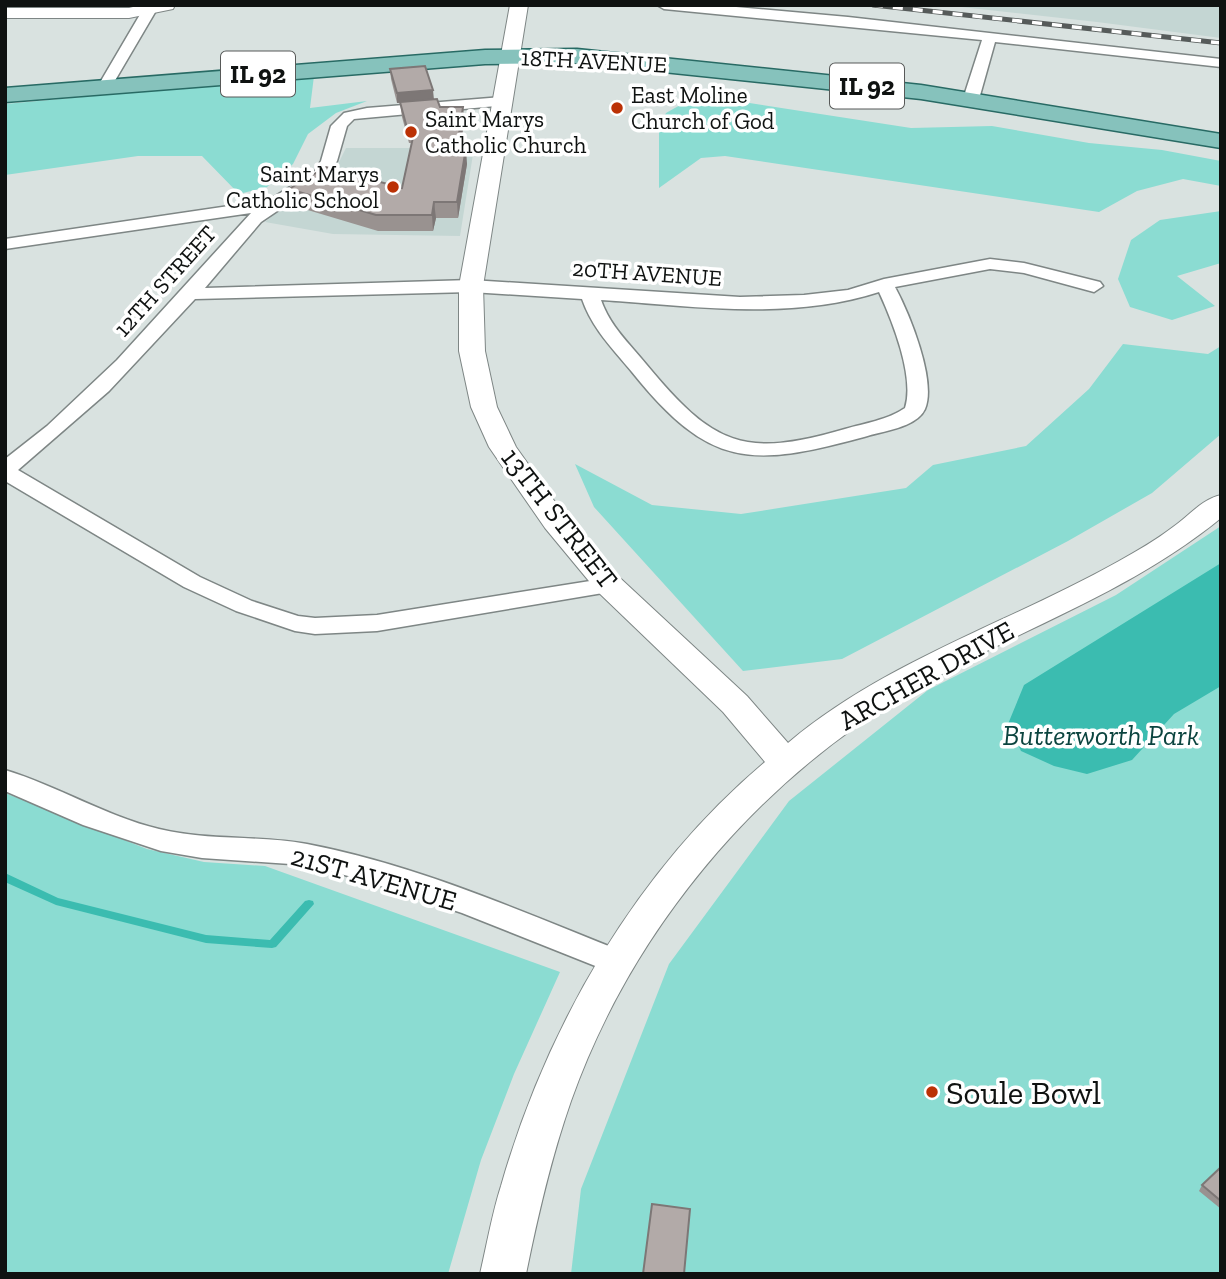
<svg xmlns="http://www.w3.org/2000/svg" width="1226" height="1279" font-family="'Zilla Slab',serif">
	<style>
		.built { fill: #c4d6d3 }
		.green { fill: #8bdcd2 }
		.water { fill: #3bbcb0 }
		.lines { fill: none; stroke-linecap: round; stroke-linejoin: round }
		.stream { fill: #3bbcb0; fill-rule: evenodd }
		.minor-casing { stroke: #7e8685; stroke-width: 3 }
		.tertiary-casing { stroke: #7e8685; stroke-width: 2 }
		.primary-casing { stroke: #286a64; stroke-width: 3 }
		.minor { fill: #fff; fill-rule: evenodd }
		.tertiary { fill: #fff; fill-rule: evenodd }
		.primary { fill: #86c2bc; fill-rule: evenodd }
		.rail-casing { stroke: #565b5a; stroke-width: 5 }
		.rail { stroke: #fff; stroke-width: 3.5; stroke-dasharray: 10; stroke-linecap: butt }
		.wall { fill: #999290 }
		.shaded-wall { fill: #7d7776 }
		.building { fill: #b2aaa8; stroke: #7d7776; stroke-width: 2 }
		.poi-dot { fill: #bb3105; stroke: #fff; stroke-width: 2.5 }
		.labels { text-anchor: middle; stroke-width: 7; stroke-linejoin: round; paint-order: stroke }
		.far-street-label { font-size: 23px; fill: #0f1211; stroke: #fff }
		.far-poi-label { font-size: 23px; fill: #0f1211; stroke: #fff; text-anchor: start }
		.shield { fill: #fff; stroke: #575958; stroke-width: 2 }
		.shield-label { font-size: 26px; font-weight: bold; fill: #0f1211 }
		.street-label { font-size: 28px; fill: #0f1211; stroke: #fff }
		.park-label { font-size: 28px; font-style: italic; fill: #0b443f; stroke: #fff }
		.near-poi-label { font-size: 33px; fill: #0f1211; stroke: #fff; text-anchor: start }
	</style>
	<rect width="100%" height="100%" fill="#d9e2e0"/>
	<path class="built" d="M943,5H1221V38L1097,22Z
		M346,148H474L460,236L333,234L265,222L282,208L331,178Z"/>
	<path class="green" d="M314,76L310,108L367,101L336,113L308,134L293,164L267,187L239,194L202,156H138L5,175V104Z
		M698,95L911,128L992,126L1089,143L1162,150L1221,161V186L1183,179L1137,191L1099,212L725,156L701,158L659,188V126L666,113Z
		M1221,211V263L1177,276L1215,306L1172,320L1130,307L1118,279L1131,240L1160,220Z
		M1123,344L1208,354L1221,346V434L1152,493L1068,541L842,659L743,671L594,507L575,464L652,505L741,514L906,488L933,465L1026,446L1089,389Z
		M1221,526V1274H571L581,1189L669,964L789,801L928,690L1116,595Z
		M5,793L147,849L204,862L265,866L560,972L514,1074L481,1160L448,1274H5Z"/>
	<path class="water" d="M1221,563V686L1174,714L1132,760L1087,774L1054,766L1021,751L1008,724L1024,685Z"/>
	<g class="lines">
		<path class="stream" d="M5,873L58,898L206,935L270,940L305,901L309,900L313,901L314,904L276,947L272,948L206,943L56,905L5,882Z"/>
		<g class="minor-casing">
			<path id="minor" d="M657,5H714L848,17L1221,59V67L995,42L979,99L971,104L963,99L982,40L664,9Z
				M145,6H155L157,9L110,89H100L98,86Z
				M502,97L507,99L510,102L507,105L354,119L347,126L337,161L326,178L261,222L205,288L471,280L740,297L804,295L848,290L884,279L990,259L1024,263L1100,282L1103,286L1094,292L1024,273L990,269L895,287C909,313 937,381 925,409C916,428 882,431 864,437C750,468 709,468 632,372C612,348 592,328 582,299L471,292L195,299L109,391L18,470L200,577L252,601L298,616L315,618L377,615L609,578L617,580L621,585L617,590L609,592L377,631L315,634L295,631L236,611L184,587L5,481V459L47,426L117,360L251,213L5,249V239L269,200L314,172L321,161L331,126L344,113L367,108ZM879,292C892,320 915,377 905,408C888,420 865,423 845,429C743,459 713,445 646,364C629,343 610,326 601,300C692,306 790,321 879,292Z
				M5,770C58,786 105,816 159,829C208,841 258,835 307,844C418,865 525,913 629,954L633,963L629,972L618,975L462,913L360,879L305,865L202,858L161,851L83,825L5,791Z"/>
		</g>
		<g class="tertiary-casing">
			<path id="tertiary" d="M141,5H175L173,9L129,18H5V8H129Z
				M510,5H528L483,286L485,351L497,407L516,447L565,516L620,578L747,696L788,743C885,661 1009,623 1119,561C1137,551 1156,540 1173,527C1189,516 1202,499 1221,495V518C1126,596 1010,632 905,695C753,785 630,934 571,1101C551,1158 538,1215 526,1274H480C487,1244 492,1214 501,1186C547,1025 637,870 765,762L723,712L598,592L545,528L489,447L471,407L459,351V286Z"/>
		</g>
		<g class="primary-casing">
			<path id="primary" d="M577,49L921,85L1221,134V148L921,99L577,63L485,64L5,102V88L485,50Z"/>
		</g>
		<use href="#minor" class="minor"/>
		<use href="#tertiary" class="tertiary"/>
		<use href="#primary" class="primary"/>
		<g class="rail-casing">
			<path id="rail" d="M873,5L1221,43"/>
		</g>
		<use href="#rail" class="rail"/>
	</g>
	<path class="wall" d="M390,69L434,99L440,107L464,122L460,148L467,164L458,218H436L433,231H378L291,205L289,189L402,188L412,143H409L402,117L400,103H397L391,79Z
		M1221,1169V1209L1199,1191L1202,1185Z"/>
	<path class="shaded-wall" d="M433,90L434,100L397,103V93Z
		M463,107L464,122L458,164L457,148Z
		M466,148L467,164L458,218L457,202Z
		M434,202L436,218L433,231L432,215Z"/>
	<path class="building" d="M425,66L433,90L397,93L390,69Z
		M437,99L440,107H463L457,148H466L457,202H434L432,215H376L289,189L326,167L402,188L415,128H407L400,102Z
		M1220,1168L1221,1169V1201L1202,1185Z
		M652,1204L690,1209L684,1274H643Z"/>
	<g class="poi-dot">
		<circle cx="617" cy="108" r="7"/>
		<circle cx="411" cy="132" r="7"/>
		<circle cx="393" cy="187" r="7"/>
		<circle cx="932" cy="1092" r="7"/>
	</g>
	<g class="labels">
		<g class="far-street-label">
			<text transform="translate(594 61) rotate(3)" y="8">18TH AVENUE</text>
			<text transform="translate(647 273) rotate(4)" y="8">20TH AVENUE</text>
			<text transform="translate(165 281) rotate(-48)" y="8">12TH STREET</text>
		</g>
		<g class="far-poi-label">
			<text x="631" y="103">East Moline<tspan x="631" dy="26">Church of God</tspan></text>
			<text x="425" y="127">Saint Marys<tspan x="425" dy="26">Catholic Church</tspan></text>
			<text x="379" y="182" text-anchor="end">Saint Marys<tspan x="379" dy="26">Catholic School</tspan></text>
		</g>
		<g class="shield">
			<rect x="221" y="51.5" width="74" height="45" rx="5"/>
			<rect x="830" y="63.5" width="74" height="45" rx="5"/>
		</g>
		<g class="shield-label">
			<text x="258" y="83">IL 92</text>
			<text x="867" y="95">IL 92</text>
		</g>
		<g class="street-label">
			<text transform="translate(560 518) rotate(52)" y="10">13TH STREET</text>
			<text transform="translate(926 675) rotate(-29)" y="10">ARCHER DRIVE</text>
			<text transform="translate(374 878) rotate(16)" y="10">21ST AVENUE</text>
		</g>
		<g class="park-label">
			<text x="1101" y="745">Butterworth Park</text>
		</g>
		<g class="near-poi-label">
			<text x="946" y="1104">Soule Bowl</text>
		</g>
	</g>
	<rect width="1226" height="1279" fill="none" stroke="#0f1211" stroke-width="14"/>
</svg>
